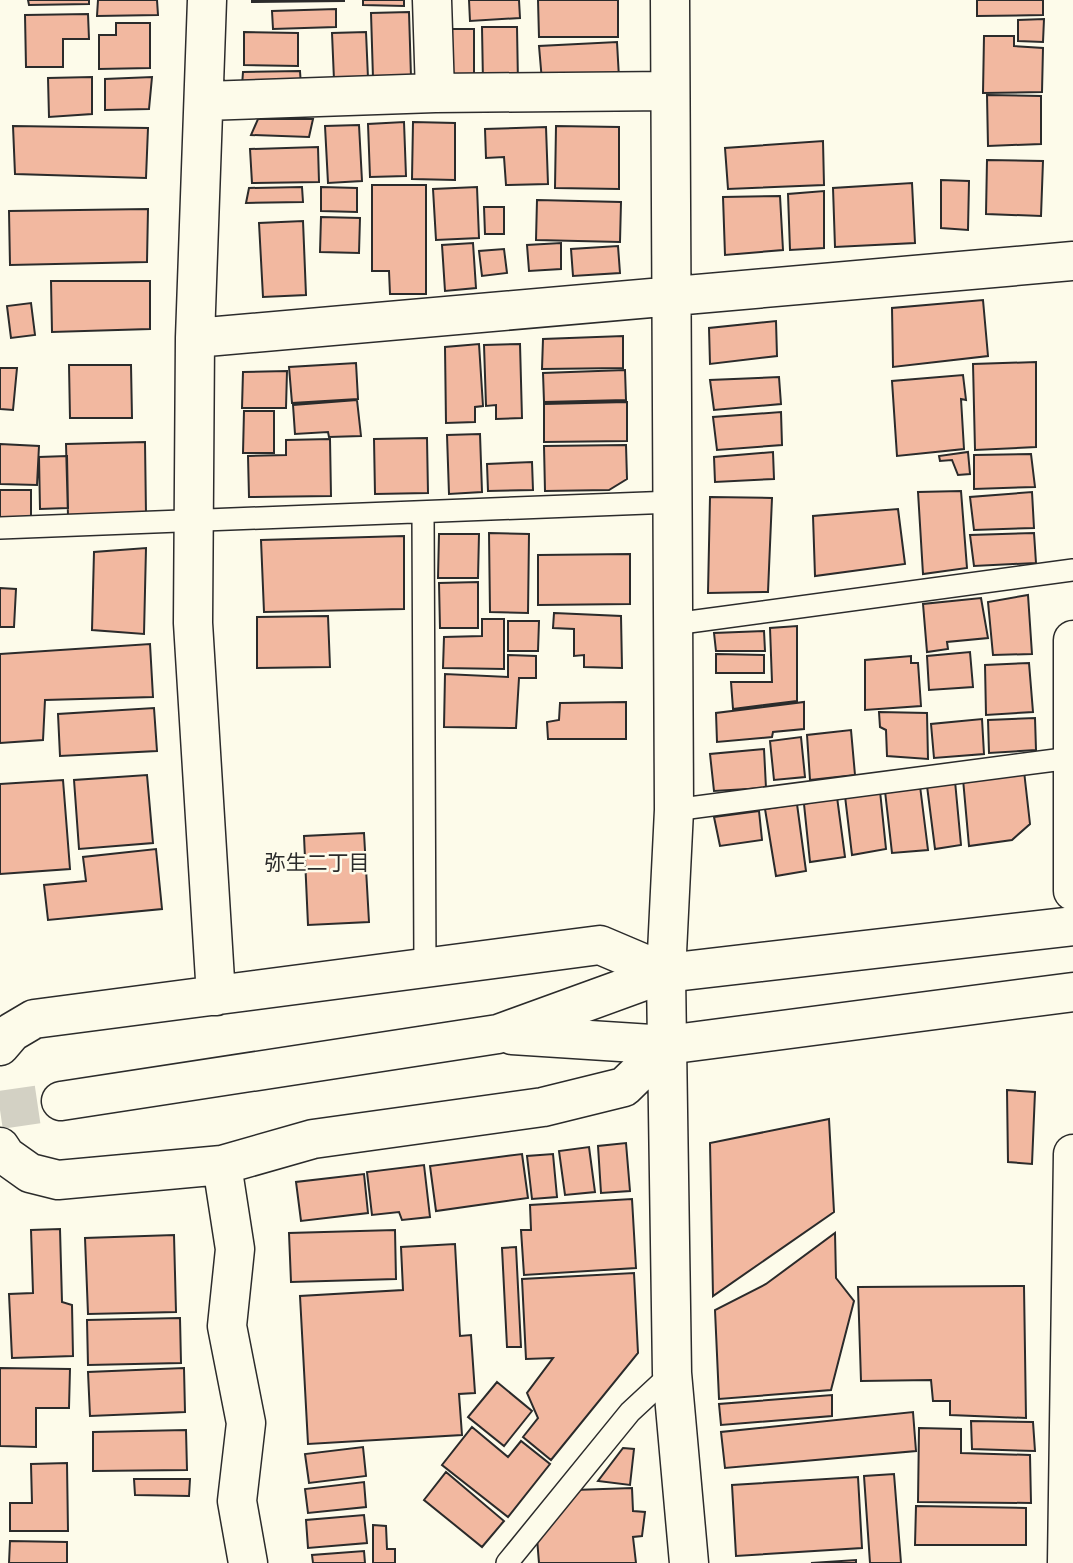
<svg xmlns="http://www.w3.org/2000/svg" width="1073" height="1563" font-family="Overpass,'Noto Sans JP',sans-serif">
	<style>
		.building { fill: #f2b8a0; stroke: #2b2b2b; stroke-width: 2 }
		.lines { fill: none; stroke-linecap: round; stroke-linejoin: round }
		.tertiary-tunnel { stroke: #d3d1c4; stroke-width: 38; stroke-dasharray: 38 19; stroke-linecap: butt }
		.service-casing { stroke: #2b2b2b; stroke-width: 24 }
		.minor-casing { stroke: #2b2b2b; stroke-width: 41 }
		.tertiary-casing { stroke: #2b2b2b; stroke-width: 41 }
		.service { stroke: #fdfbea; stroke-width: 21 }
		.minor { stroke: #fdfbea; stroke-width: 38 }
		.tertiary { stroke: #fdfbea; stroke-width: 38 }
		.labels { text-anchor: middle; stroke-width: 5; stroke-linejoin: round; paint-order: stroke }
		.neighbourhood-label { font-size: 21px; fill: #2b2b2b; stroke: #fdfbea }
	</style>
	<rect width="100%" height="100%" fill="#fdfbea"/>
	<path class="building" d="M28,0H89V4L29,5Z
		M98,0H157L158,15L97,16Z
		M252,0H344V1L252,2Z
		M363,0H404V6L363,5Z
		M469,0H519L520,18L470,21Z
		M538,0H618V37H539Z
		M977,0H1043V15L977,16Z
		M336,9V27L273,29L272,11Z
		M409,12L411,77L373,78L371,13Z
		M88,14L89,39H63V67H26L25,15Z
		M1044,19L1043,42L1018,41V20Z
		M116,23H150V68L99,69V35H116Z
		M482,27H517L518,83H483Z
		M452,29H474V80L452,73Z
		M244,32L298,33V66L244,65Z
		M366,32L368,78L334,80L332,33Z
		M984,36H1014V46L1043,48L1042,92L983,93Z
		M617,42L619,78L542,81L539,46Z
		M300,71L301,86H242L243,72Z
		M92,77V114L49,117L48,78Z
		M152,77L149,109L105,110V79Z
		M987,95L1041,96V144L988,146Z
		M258,119H313L309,137L251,135Z
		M404,122L406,176L370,177L368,124Z
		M413,122L455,123V180L412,179Z
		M359,125L362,181L328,183L325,126Z
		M13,126L148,128L146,178L15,174Z
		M556,126L619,127V189L555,188Z
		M546,127L548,184L506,185L504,157L486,158L485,129Z
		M823,141L824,185L728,189L725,148Z
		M318,147L319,182L252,183L250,149Z
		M987,160L1043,161L1041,216L986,214Z
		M941,180L969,181L968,230L941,228Z
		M912,183L915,243L835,247L833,188Z
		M372,185H426V294H390L389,271H372Z
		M302,187L303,202L246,203L249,188Z
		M321,187L357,188V212L321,211Z
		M477,187L479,238L436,240L433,189Z
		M824,191V248L790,250L788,194Z
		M780,196L783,250L725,255L723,197Z
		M537,200L621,202L620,242L536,240Z
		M484,207H504V234H485Z
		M148,209L147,262L10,265L9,211Z
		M321,217L360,218L359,253L320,252Z
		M303,221L306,295L263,297L259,223Z
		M473,243L476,288L445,291L442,245Z
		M561,243V269L529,271L527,245Z
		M618,246L620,273L573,276L571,249Z
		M504,249L507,273L482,276L479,251Z
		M51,281H150V329L52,332Z
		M983,300L988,356L893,367L892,308Z
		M31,303L35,335L11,338L7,306Z
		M776,321L777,356L710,364L709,328Z
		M623,336V368L542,369L543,339Z
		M479,344L483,406L475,407V422L446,423L445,347Z
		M520,344L522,418L496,419V405L486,406L484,345Z
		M1036,362V447L975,450L973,364Z
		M356,363L358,399L292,403L289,367Z
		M69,365H131L132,418H70Z
		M0,368H17L13,410L0,409Z
		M625,370L626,400L544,402L543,373Z
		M287,371L286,408H242L243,372Z
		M963,375L966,400L961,399L964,449L897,456L892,381Z
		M779,377L781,404L714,410L710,380Z
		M357,400L361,436L329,437L328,432L295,434L293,405Z
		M627,402V441L544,442V404Z
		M244,411H274V453H243Z
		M781,412L782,445L717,450L713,417Z
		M480,434L482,492L449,494L447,435Z
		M427,438L428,493L375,494L374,439Z
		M330,439L331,496L249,497L248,456L286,455V440Z
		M145,442L146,514L68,516L66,444Z
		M0,444L39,446L37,485L0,484Z
		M626,445L627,479L609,490L545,491L544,446Z
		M773,452L774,479L715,482L714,457Z
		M968,452L970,474L958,475L952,460L940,461L939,456Z
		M1031,454L1035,487L974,489V455Z
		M67,456L68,508L40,509L39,457Z
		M532,462L533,490L488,491L487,464Z
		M0,490H31V521H0Z
		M961,491L967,568L923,574L918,492Z
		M1032,492L1034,528L974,530L970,497Z
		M710,497L772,498L768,592L708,593Z
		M898,509L905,564L815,576L813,516Z
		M489,533L529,534L528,613L490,612Z
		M1034,533L1036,563L974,566L970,535Z
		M439,534H479L478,578H438Z
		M404,536V609L264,612L261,540Z
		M146,548L144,634L92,630L94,552Z
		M630,554V604L538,605V555Z
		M478,582V628H440L439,583Z
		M0,588L16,589L14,627H0Z
		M1028,595L1032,654L993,655L988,602Z
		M981,598L988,638L947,642L948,649L927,652L923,604Z
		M554,613L621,616L622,668L584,667V655L574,656V629L553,628Z
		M328,616L330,667L257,668V617Z
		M482,619H504V669L443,668L444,637L482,636Z
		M508,621H539L538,651H508Z
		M797,626V701L733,709L731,682H772L770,628Z
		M764,631L765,651H716L714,633Z
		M150,644L153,697L45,700L43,740L0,743V654Z
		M970,652L973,687L929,690L927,656Z
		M716,654L764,655V673H716Z
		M508,655L536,656V678H519L516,728L444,727L445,674L508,677Z
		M911,656V663H918L921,706L865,710V660Z
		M1029,663L1033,712L986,715L985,665Z
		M626,702V739H548L547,722L559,720L560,703Z
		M804,702V729L773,732L772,737L717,742L716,713Z
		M154,708L157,751L60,756L58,714Z
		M879,712L927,713L928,759L887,756L886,730L880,727Z
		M1035,718L1036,750L989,753L988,720Z
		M982,719L984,754L934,758L931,724Z
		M851,730L855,775L810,780L807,735Z
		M801,737L805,777L774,780L770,741Z
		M764,749L766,788L714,791L710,754Z
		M1024,771L1030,824L1012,840L969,846L963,779Z
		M147,775L153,843L79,849L74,780Z
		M63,780L70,869L0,874V784Z
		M955,781L961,845L935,849L927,786Z
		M920,786L928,850L892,853L885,791Z
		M880,791L886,849L852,855L845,796Z
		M837,797L845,857L810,862L804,804Z
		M797,804L806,871L776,876L765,809Z
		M759,811L762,840L720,846L714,817Z
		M364,833L369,922L308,925L304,836Z
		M156,849L162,909L48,920L44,885L86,881L83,857Z
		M1007,1090L1035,1092L1032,1164L1008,1162Z
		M829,1119L834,1212L713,1296L710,1143Z
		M626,1143L630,1191L601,1193L598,1146Z
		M589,1147L595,1192L565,1195L559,1151Z
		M522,1154L528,1198L436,1211L430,1166Z
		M553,1154L557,1197L532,1199L527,1156Z
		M424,1165L430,1217L402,1220L399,1212L372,1215L367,1172Z
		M364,1174L368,1213L301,1221L296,1182Z
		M632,1199L636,1268L524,1275L521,1230H531L530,1205Z
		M60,1229L62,1302L72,1305L73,1356L12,1358L9,1294L33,1293L31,1230Z
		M395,1230L396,1279L291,1282L289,1233Z
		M835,1233L836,1278L854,1301L831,1390L719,1399L715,1310L766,1284Z
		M174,1235L176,1312L88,1314L85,1238Z
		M455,1244L460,1336L471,1335L475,1393L459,1394L462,1435L308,1444L300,1296L403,1290L401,1247Z
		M516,1247L521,1347H507L502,1248Z
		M634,1273L638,1353L551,1460L523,1437L538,1418L527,1393L553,1358L526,1359L522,1279Z
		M1024,1286L1026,1418L950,1415V1401H933L931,1380L861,1381L858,1287Z
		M180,1318L181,1363L88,1365L87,1320Z
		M0,1368L70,1369L69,1408H36V1447L0,1446Z
		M184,1368L185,1412L90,1416L88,1372Z
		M497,1382L532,1411L504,1446L468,1417Z
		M832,1395V1416L721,1425L719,1404Z
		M913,1412L916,1451L725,1468L721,1432Z
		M971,1421L1033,1422L1035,1451L972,1449Z
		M472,1427L508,1457L521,1441L550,1464L508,1517L442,1465Z
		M919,1428L961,1429V1453L1030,1455L1031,1503L918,1502Z
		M186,1430L187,1470L93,1471V1432Z
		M363,1447L366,1476L309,1483L305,1454Z
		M623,1448L634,1449L630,1485L598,1481Z
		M67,1463L68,1531H10V1503H32L31,1464Z
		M446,1472L504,1521L482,1547L424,1500Z
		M894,1474L901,1563H870L864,1476Z
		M858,1477L862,1548L736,1556L732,1485Z
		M134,1479H190L189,1496L135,1495Z
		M364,1482L366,1507L308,1513L305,1489Z
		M632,1488L633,1511L645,1512L642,1536L633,1537L636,1563H539L537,1538L574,1490Z
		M916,1506L1026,1508V1545H915Z
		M364,1515L367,1543L308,1548L306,1520Z
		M373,1525L386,1526L387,1549H395V1563H373Z
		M10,1541L67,1542V1563H9Z
		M364,1551L365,1563H313L312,1555Z
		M856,1560V1563H811Z"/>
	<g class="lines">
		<path class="tertiary-tunnel" d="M0,1110L61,1101"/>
		<g class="service-casing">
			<path id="service" d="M423,512L425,968
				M0,528L673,502
				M674,624L1073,570
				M674,810L1071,758
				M507,1563L630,1412L672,1373"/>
		</g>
		<g class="minor-casing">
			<path id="minor" d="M207,0L195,338L193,623L216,996
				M432,0L435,93
				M670,0L674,810L666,973L667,1045L672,1373L689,1563
				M205,101L435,93L670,91
				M195,338L1073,261
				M1073,640V891
				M0,1046L12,1032L34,1019L600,945L666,973
				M0,1147L6,1156L30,1173L58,1180L222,1165L313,1139L543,1107L624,1087L667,1045
				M222,1165L235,1249L227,1326L246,1423L237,1501L248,1563
				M1067,1563L1073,1154"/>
		</g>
		<g class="tertiary-casing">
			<path id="tertiary" d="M512,1035L667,1045L1073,992
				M61,1101L498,1034L666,973L1073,926"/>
		</g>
		<use href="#service" class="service"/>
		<use href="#minor" class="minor"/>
		<use href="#tertiary" class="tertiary"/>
	</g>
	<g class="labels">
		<g class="neighbourhood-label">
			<text x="317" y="870">弥生二丁目</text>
		</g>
	</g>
</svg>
